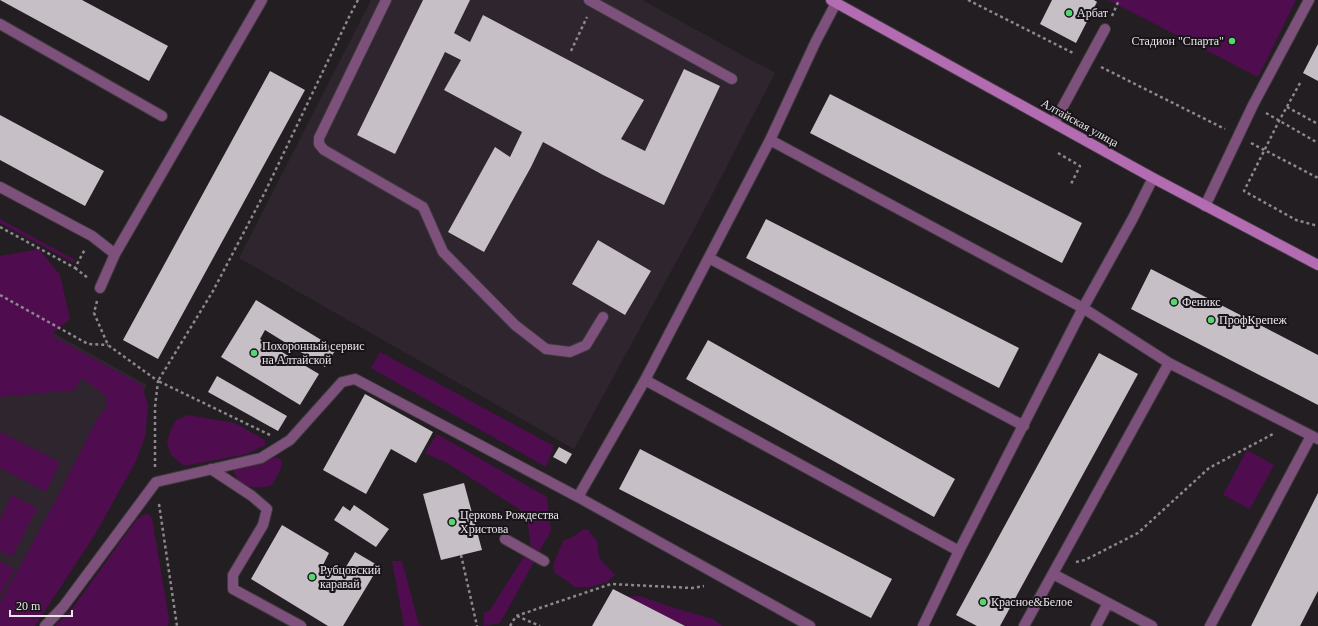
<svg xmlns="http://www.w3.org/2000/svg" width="1318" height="626" font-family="'Times New Roman',serif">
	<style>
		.built { fill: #2e252e }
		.green { fill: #4f0d4f }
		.building { fill: #c6bfc5 }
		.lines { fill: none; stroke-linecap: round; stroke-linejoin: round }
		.service-casing { stroke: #3f3a3e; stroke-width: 12 }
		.secondary-casing { stroke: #3f3a3e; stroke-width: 12 }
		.path { stroke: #8c888b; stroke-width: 2.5; stroke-dasharray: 3 3; stroke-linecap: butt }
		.service { stroke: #7d517c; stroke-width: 10 }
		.secondary { stroke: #b36bb1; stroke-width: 10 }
		.poi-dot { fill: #55d671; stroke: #191419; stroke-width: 1.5 }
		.labels { text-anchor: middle; stroke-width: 4; stroke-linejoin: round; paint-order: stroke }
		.poi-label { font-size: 12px; fill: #e8e5e8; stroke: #191419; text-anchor: start }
		.street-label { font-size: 12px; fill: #e8e5e8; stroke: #191419 }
	</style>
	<rect width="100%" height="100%" fill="#231e22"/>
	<path class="built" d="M371,0H642L775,73L697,224L574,449L239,258Z
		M0,303L147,385L19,626H0Z"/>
	<path class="green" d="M1108,0H1296L1258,77Z
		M0,219L75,260L74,263L0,223Z
		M39,249L60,275L70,319L51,335L142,385L148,406L145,437L136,461L94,536L35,626H0V603L57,498L97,419L107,406L105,395L81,378L75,390L0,397V256Z
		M380,352L554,446L546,467L371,368Z
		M188,415L235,423L265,440V445L247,454L184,466L171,455L167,442L171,429L176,420Z
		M0,432L60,462L46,492L0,468Z
		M437,434L547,497L551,531L538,553L531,548L528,525L522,511L449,464L425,453Z
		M1247,450L1274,465L1250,509L1223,495Z
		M277,457L282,461L281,468L272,485C262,488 245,490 237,479C236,477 235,473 233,470Z
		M12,495L37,508L12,557L0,551V520Z
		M147,513L152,518L169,619L168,626H55L72,609L137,519Z
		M583,529L588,530L597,541L599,558L615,575L607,582L591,587H575L554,572L553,565L563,541L573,537Z
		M528,555L535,560L500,623L484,626V613L490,610L523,558Z
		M0,561L15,569L0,596Z
		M392,561H402L419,625L425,626H404Z
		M640,596L671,607L713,619L722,626H599L615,597Z"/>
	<path class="building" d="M0,0H82L168,46L149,81Z
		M423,0H470L454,33L470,42L483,15L644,100L621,139L645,151L684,69L720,86L664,205L603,175L543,142L531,167L484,252L448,232L495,147L510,157L522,132L444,90L461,60L445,52L395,154L357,135Z
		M1052,0H1094L1097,2L1076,43L1040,24Z
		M1318,44V81L1303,73Z
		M270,71L305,90L158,359L123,340Z
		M830,94L1082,223L1062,263L810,133Z
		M0,115L104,171L85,206L0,160Z
		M766,219L1019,348L999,388L746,258Z
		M598,240L651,271L625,315L572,284Z
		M1151,269L1318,355V405L1131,309Z
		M256,300L336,349L325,367L265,330L260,339L319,374L300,405L221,357Z
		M708,340L955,479L934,517L686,379Z
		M1099,353L1138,374L1000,626H977L956,615Z
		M217,376L287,416L278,431L208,392Z
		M365,394L433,432L416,463L391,449L366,494L323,470Z
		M559,447L572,454L566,464L553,457Z
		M640,449L892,579L871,618L619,489Z
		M464,483L482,550L441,560L423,494Z
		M1318,493V591L1300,626H1251Z
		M354,505L389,529L376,547L334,520L343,506L350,511Z
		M282,525L329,553L323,565L341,575L355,552L379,566L343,626H328L251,579Z
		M613,589L685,626H592Z"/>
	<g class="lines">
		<g class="service-casing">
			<path id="service" d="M386,0L319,138V144L324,150L423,207L443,252L515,325L546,349L570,352L586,345L603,317
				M589,0L732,79
				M0,24L162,116
				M1054,123L1105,29
				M770,140L1083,308L1169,363L1318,439
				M0,187L92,236L115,254L262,0
				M1205,206L1253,105L1309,0
				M709,258L1024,426
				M100,288L115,254
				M645,380L959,551
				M211,469L252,496L267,509L263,525L233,575V589L301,626
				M505,539L544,561
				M1053,574L1152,626
				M45,626L63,607L156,482L261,458L290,440L342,382L355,379L578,497
				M810,626L578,497L645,380L770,140L816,41L836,3
				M923,626L959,551L1083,308L1133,218L1153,178
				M1024,626L1169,363
				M1096,626L1108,603
				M1210,626L1311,436"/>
		</g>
		<g class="secondary-casing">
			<path id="secondary" d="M831,0L1153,178L1318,265"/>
		</g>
		<path class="path" d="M968,0L1075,54
			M1112,16L1119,0
			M571,51L587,17
			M1101,67L1225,129
			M1300,83L1279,121L1244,191L1296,220L1318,226
			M1287,107L1318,124
			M1266,113L1318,143
			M1251,143L1318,178
			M1058,153L1080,166L1071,184
			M0,227L75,268L85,249
			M75,268L88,278
			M0,295L88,344L108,345
			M97,301L94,313L108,345L158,381L155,407V467
			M270,435L158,381L213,291L265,192L349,17L358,0
			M159,504L177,626
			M461,555L477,626
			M1076,562L1085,560L1138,533L1209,468L1273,434
			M517,616L540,626
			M510,626L516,616L611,584L692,588L704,586"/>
		<use href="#service" class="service"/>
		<use href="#secondary" class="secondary"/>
	</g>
	<g class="poi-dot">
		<circle cx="1069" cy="13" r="4"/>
		<circle cx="1232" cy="41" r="4"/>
		<circle cx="1174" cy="302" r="4"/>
		<circle cx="1211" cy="320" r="4"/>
		<circle cx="254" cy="353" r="4"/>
		<circle cx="452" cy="522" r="4"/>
		<circle cx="312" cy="577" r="4"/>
		<circle cx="983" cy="602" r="4"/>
	</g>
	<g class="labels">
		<g class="poi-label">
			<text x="1077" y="17">Арбат</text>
			<text x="1224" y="45" text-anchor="end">Стадион "Спарта"</text>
			<text x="1182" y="306">Феникс</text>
			<text x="1219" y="324">ПрофКрепеж</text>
			<text x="262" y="350">Похоронный сервис<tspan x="262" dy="14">на Алтайской</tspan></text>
			<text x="460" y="519">Церковь Рождества<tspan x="460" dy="14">Христова</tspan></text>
			<text x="320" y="574">Рубцовский<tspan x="320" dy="14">каравай</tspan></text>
			<text x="991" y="606">Красное&amp;Белое</text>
		</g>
		<g class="street-label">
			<text transform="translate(1080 123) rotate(29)" y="4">Алтайская улица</text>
		</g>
	</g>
	<path d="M10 610v6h62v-6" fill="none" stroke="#e8e5e8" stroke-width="2"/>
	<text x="16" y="610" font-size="12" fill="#e8e5e8" stroke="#191419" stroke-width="3" paint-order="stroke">20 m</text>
</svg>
